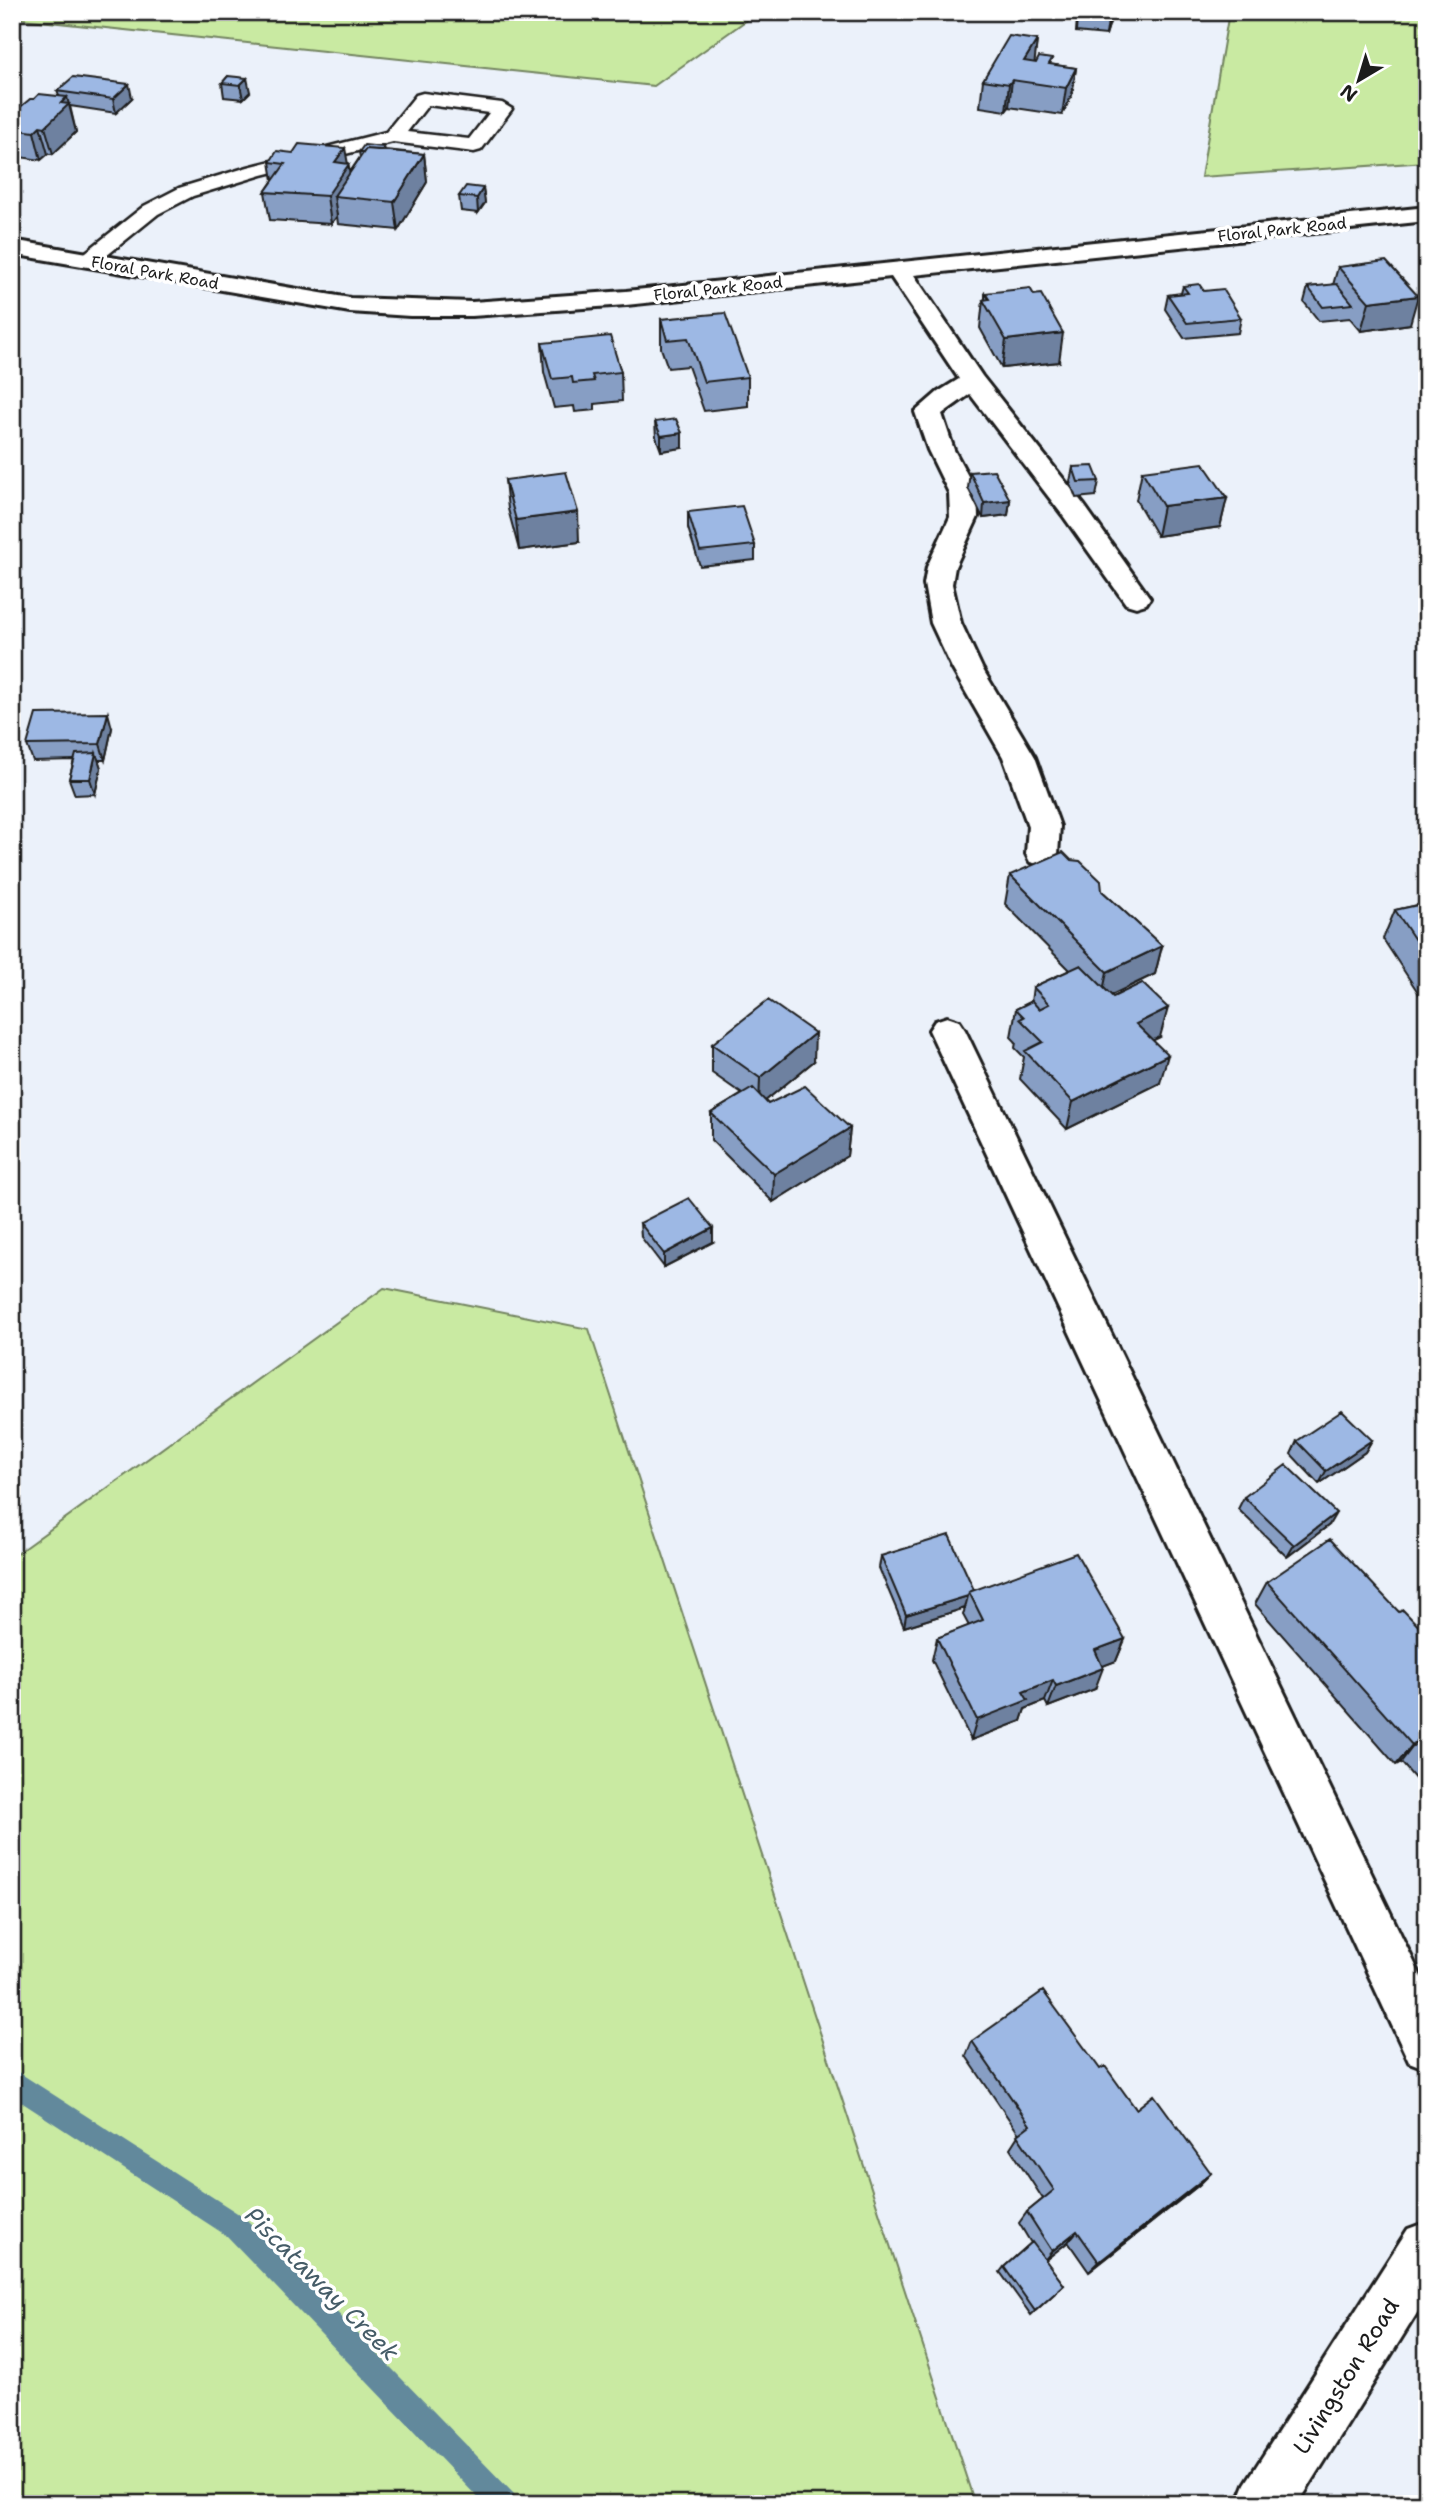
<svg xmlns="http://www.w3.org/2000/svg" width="1439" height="2516" font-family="'Shantell Sans',sans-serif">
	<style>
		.green { fill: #c9eaa2; stroke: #72835f; stroke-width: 2 }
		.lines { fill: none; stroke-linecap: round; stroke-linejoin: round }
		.stream { fill: #62899c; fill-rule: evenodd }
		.lane-casing { stroke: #1c1c1c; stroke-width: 5 }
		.street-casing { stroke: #1c1c1c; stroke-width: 6 }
		.secondary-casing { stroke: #1c1c1c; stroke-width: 6 }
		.lane { fill: #fff; fill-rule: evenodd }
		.street { fill: #fff; fill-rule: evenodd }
		.secondary { fill: #fff; fill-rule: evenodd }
		.wall { fill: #879ec4; stroke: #1c1c1c; stroke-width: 2 }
		.shaded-wall { fill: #6e81a0; stroke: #1c1c1c; stroke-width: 2 }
		.building { fill: #9db8e4; stroke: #1c1c1c; stroke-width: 2 }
		.labels { text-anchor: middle; stroke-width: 7; stroke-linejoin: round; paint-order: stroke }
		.far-street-label { font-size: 16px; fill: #1c1c1c; stroke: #fff }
		.near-street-label { font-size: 23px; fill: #1c1c1c; stroke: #fff }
		.near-water-label { font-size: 24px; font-style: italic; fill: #455c67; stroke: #fff }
	</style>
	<rect width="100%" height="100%" fill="#ebf1fa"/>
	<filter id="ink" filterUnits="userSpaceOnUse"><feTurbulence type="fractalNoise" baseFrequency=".0143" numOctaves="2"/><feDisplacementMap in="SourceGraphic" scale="14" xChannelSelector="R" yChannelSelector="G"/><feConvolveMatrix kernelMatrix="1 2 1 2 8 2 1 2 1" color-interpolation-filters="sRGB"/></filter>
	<g filter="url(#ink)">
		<path class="green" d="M12,12H758L654,86L12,18Z
			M1229,12H1427V162L1201,177Z
			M384,1288L589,1329L975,2504H12V1557Z"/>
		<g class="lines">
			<path class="stream" d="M12,2068L245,2218L514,2494L518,2504H484L227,2236L12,2096Z"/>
			<g class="lane-casing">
				<path id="lane" d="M423,93L502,103L512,109L481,150L474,152L393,142L262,175L193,196L158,214L95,265H79L76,260L144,206L179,188L248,167L386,132L416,95ZM428,105L489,113L469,139L407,132Z"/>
			</g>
			<g class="street-casing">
				<path id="street" d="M1427,207V221L914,275L982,376L1084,505L1150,598L1146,604L1136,607L1126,604L1064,517L970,394L942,414L954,450L977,493L978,517L955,567L952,584L961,623L982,668L1035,757L1060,826L1058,854L1054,862L1042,865L1030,862L1026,854L1028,826L1003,757L952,668L931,623L924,584L927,567L950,517L949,493L928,450L915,412L938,392L959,379L891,277L626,305L472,316H410L350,312L12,254V240L350,298L472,302L626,291Z
					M947,1017L959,1021L965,1030L1427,1989V2069L1409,2062L929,1030L935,1021Z"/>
			</g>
			<g class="secondary-casing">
				<path id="secondary" d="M1427,2222V2297L1298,2504H1237L1245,2484L1408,2229Z"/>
			</g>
			<use href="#lane" class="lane"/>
			<use href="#street" class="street"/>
			<use href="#secondary" class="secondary"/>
		</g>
		<path class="wall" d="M1080,12H1113L1106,35L1076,32L1077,18Z
			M1037,40L1034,62L1076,68L1072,95L1062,115L1009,107L1006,111L980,107L983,80Z
			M228,76L250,92L243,99L224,97L222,83Z
			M57,91L132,98L116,113L70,106L76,132L53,154H48L41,160L12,156V114L34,99L59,96Z
			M384,147L385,150L424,154L427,182L398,230L338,224L337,216L331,224L270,220L265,192L273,180L270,162L293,153L348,164L350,172L360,157L359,152Z
			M483,188L485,203L478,213L461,211L459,196Z
			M1338,267L1410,324L1361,331L1350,318L1319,321L1304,302L1308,287L1333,285Z
			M1183,286L1204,291L1241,318L1238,333L1184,338L1165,309L1168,295L1181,293Z
			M985,293L1059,362L1002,368L980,328L983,300L985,299Z
			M661,319L748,377V406L704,411L688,366L668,368L661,348Z
			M542,343L621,372L622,401L595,404V410L575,412L574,406L554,408L544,372Z
			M655,422L682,448L661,451L656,437Z
			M1073,467L1099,481L1096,496L1076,498L1070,482Z
			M1142,471L1227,498L1220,527L1157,536L1136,500Z
			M970,472L1010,500L1008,515L983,518L968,488Z
			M505,480L579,542L519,550L508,509Z
			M688,512L755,545V560L700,566L688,528Z
			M112,728L105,760H98L101,768L95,794L75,795L69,779L74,760L33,761L27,745Z
			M1010,875L1102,891L1162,946L1155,974L1111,995L1160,1037L1153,1040L1160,1083L1067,1129L1020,1079L1024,1057L1015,1048L1016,1042L1011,1037L1016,1009L1031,1002L1033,987L1070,970L1005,904Z
			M1427,903V1006L1383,939L1395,910Z
			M712,1044L814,1061L765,1101L768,1104L850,1128L847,1156L773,1202L711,1140V1113L742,1094L712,1073Z
			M640,1223L713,1242L664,1267L641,1237Z
			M1372,1440L1365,1452L1319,1484L1291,1454L1297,1441Z
			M1244,1497L1329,1525L1287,1557L1238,1509Z
			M881,1556L974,1590L1125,1639L1116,1661L1102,1666L1095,1689L1048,1707L1045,1701L1025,1709L1021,1721L971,1740L932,1660L937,1638L969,1626L963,1615L965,1608L904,1627L879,1568Z
			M1267,1582L1399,1612L1427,1635V1772L1416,1780L1401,1762L1396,1765L1255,1604Z
			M972,2041L1100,2069L1136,2109L1211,2173L1199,2185L1089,2272L1068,2242L1045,2260L1064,2285L1031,2315L1000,2272L1004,2267L1031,2243L1019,2223L1027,2212L1043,2199L1010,2148L1019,2134L966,2056Z"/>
		<path class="shaded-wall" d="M1111,12H1113L1106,35L1108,21Z
			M1037,40L1034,67L1024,61Z
			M1076,68L1072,95L1062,115L1066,88Z
			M247,78L250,92L243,99L240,85Z
			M1012,80L1009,107L1006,111L1009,84Z
			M129,84L132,98L116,113L113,99Z
			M67,97L76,132L53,154L45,127L61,103Z
			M40,126L48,154L41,160L34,132Z
			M345,148L353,192L334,196L337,216L331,224L327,196L335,162Z
			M424,154L427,182L398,230L394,202Z
			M483,188L485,203L478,213L477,198Z
			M1418,296L1410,324L1361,331L1369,302Z
			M1063,333L1059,362L1002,368L1006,340Z
			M682,433V448L661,451V436Z
			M1227,498L1220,527L1157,536L1163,506Z
			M1010,500L1008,515L983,518L984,503Z
			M578,512L579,542L519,550L516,520Z
			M108,713L112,728L105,760L100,744Z
			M96,753L101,768L95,794L90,779Z
			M1162,946L1155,974L1101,1000L1107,972Z
			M1168,1008L1160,1037L1129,1052L1136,1024Z
			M815,1033L814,1061L759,1106L760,1078Z
			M1168,1055L1160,1083L1067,1129L1073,1102Z
			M850,1128L847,1156L773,1202L774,1174Z
			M713,1228V1242L664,1267V1254Z
			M1372,1440L1365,1452L1319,1484L1326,1471Z
			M1336,1513L1329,1525L1287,1557L1294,1545Z
			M968,1596L965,1608L904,1627L906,1615Z
			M1125,1639L1116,1661L1087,1672L1095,1650Z
			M1103,1668L1095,1689L1048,1707L1056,1686Z
			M1053,1680L1045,1701L1025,1709L1021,1721L971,1740L977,1720L1023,1692Z
			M1417,1741L1401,1762L1396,1765L1412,1745Z
			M1427,1767V1772L1416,1780Z
			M1211,2173L1199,2185L1089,2272L1099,2262Z
			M1077,2231L1068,2242L1043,2262L1052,2251Z"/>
		<path class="building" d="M1080,12H1111L1108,21L1077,18Z
			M1009,36L1037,40L1024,61L1036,63L1039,57L1052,59L1049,64L1076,68L1066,88L1012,80L1009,84L983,80Z
			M228,76L247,78L240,85L222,83Z
			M73,77L129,84L113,99L57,91Z
			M39,94L67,97L61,103L69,104L45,127L40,126L34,132L12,129V114L30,99H34Z
			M299,144L345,148L335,162L349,164L327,196L265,192L285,164L270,162L277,151L293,153Z
			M364,145L384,147L382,150L366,149L363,152H359Z
			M366,149L424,154L394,202L334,196Z
			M466,186L483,188L477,198L459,196Z
			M1386,261L1418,296L1369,302L1338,267Z
			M1199,284L1204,291L1223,289L1241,318L1187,323L1168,295L1188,293L1183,286Z
			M1337,284L1353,304L1323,307L1308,287Z
			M1030,288L1034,295L1041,294L1063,333L1006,340L983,300L989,299L985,293Z
			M725,313L748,377L704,382L688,338L667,340L661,319Z
			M610,336L621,372L592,375L594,381L573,383L572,377L552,379L542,343Z
			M676,419L682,433L661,436L655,422Z
			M1203,463L1227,498L1163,506L1142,471Z
			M1093,466L1099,481L1078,482L1073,467Z
			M994,470L1010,500L984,503L970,472Z
			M566,472L578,512L516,520L505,480Z
			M742,506L755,545L700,551L688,512Z
			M108,713L100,744L27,745L36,714Z
			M96,753L90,779H69L76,754Z
			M1063,852L1071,860L1080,861L1101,881L1102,891L1162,946L1107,972L1010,875Z
			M1427,903V958L1395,910Z
			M1081,965L1113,997L1142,983L1168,1008L1136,1024L1168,1055L1073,1102L1025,1051L1043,1042L1020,1019L1024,1017L1016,1009L1032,1001L1039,1009L1049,1004L1033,987Z
			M768,1000L815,1033L760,1078L712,1044Z
			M805,1086L850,1128L774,1174L711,1113L753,1088L768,1104Z
			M689,1198L713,1228L664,1254L640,1223Z
			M1342,1411L1372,1440L1326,1471L1297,1441Z
			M1286,1465L1336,1513L1294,1545L1244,1497Z
			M949,1535L974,1590L969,1592L968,1596L906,1615L881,1556Z
			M1330,1539L1399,1612L1403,1610L1427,1635V1753L1417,1741L1412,1745L1267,1582Z
			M1076,1553L1125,1639L1095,1650L1103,1668L1056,1686L1053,1680L1023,1692L1028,1700L977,1720L937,1638L983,1620L969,1592Z
			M1043,1991L1100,2069L1105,2066L1136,2109L1154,2095L1211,2173L1099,2262L1077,2231L1052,2251L1027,2212L1054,2190L1017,2135L1030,2125L972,2041Z
			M1032,2242L1064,2285L1035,2311L1004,2267Z"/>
	</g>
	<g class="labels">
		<g class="far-street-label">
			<text transform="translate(1282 229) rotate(-6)" y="6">Floral Park Road</text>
			<text transform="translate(155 272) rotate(10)" y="6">Floral Park Road</text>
			<text transform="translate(718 288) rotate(-6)" y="6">Floral Park Road</text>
		</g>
		<g class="near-street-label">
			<text transform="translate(1346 2376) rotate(-58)" y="8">Livingston Road</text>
		</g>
		<g class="near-water-label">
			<text transform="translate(322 2284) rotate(45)" y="8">Piscataway Creek</text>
		</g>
	</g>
	<rect width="1439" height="2516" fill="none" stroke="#fff" stroke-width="42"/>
	<rect x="21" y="21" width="1397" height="2474" fill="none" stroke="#1c1c1c" stroke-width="2.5" filter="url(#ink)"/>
	<g transform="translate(1359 80) rotate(218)" stroke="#ffffff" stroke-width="5" paint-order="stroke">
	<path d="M0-5L12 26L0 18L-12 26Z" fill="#1c1c1c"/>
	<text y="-10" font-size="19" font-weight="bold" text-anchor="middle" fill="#1c1c1c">N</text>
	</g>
</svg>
